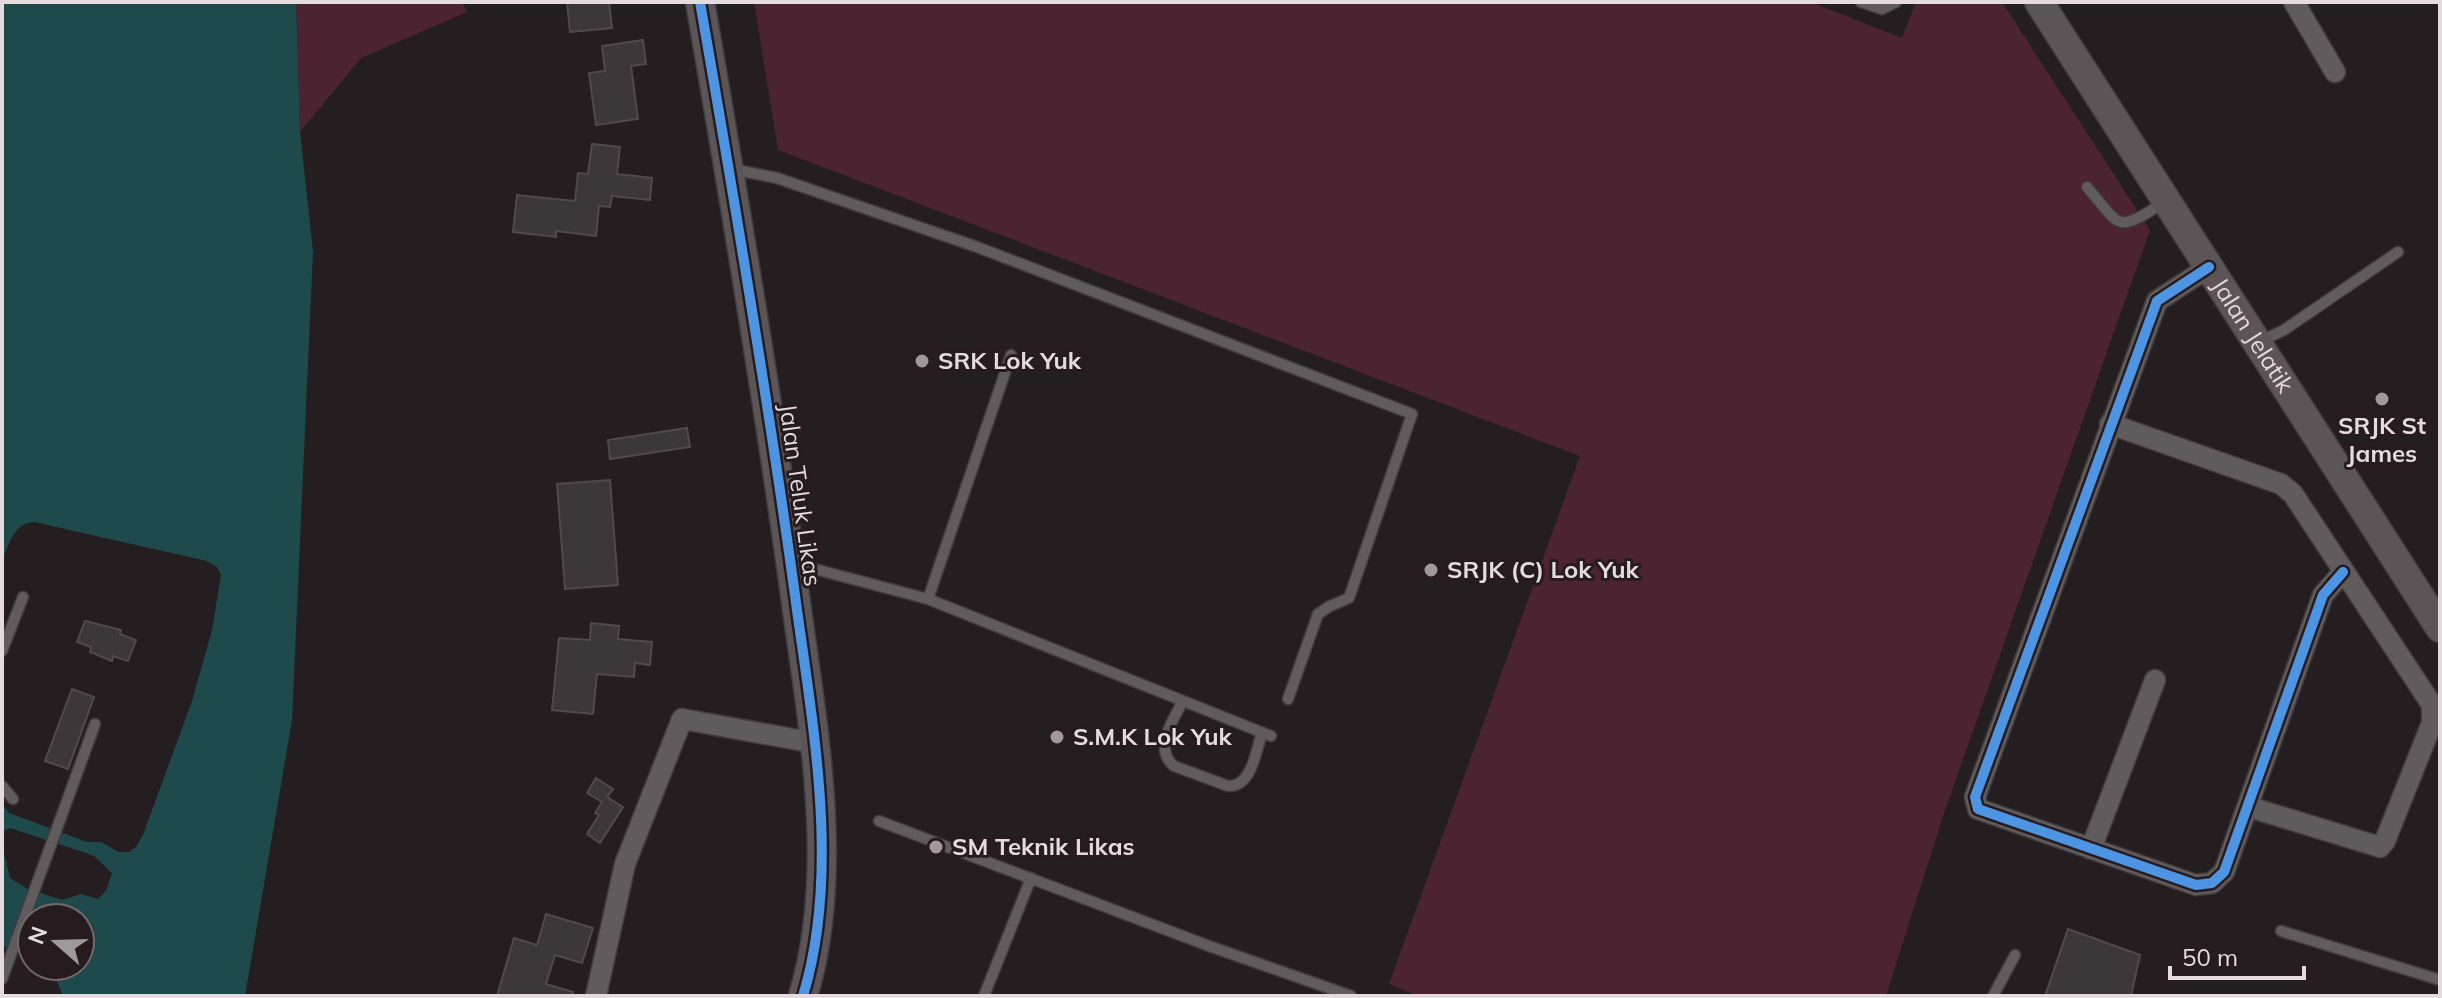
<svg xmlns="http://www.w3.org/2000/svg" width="2442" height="998" font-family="Mulish,sans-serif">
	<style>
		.green { fill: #4c2330 }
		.water { fill: #1e4a4c }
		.building { fill: #3c3738; stroke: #4f4a4b; stroke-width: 2 }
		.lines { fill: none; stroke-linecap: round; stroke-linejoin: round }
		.lane-casing { stroke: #403b3c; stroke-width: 13 }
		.street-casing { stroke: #403b3c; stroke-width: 23 }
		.secondary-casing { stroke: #403b3c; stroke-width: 31 }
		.lane { stroke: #605b5c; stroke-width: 10 }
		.street { stroke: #605b5c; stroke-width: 20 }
		.secondary { stroke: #5c5557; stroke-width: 28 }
		.cycleway-casing { stroke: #261c1f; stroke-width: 15 }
		.cycleway { stroke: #4d94e3; stroke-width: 10 }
		.poi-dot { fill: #a0999b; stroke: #261c1f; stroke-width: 3 }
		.labels { text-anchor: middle; stroke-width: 6; stroke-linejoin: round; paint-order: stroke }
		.street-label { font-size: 24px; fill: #e3dbdd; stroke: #261c1f }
		.poi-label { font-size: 24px; font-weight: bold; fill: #e3dbdd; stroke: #261c1f; text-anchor: start }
	</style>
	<rect width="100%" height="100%" fill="#241e20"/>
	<path class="green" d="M296,2H462L467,12L361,58L300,132Z
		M754,2H1811L1902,38L1916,2H2002L2150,230L1943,816L1886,996H1418L1389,984L1580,456L778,150Z"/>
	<path class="water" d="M2,2H296L300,132L313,251L292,720L245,996H63L56,979L44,966H80V918H32V956L2,946V846L10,878L26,888L62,900L81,894L98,899L106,891L112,873L94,856L83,852L10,828L2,832V804L9,813L87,842H101L119,852H129L136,847L143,835L192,701L212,630L221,575L217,567L207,561L34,522C14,523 9,544 2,561Z"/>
	<path class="building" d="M567,2H609L612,28L570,32Z
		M643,40L646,64L631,66L638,119L596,125L589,73L605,71L602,46Z
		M592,144L620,147L617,174L652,178L650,200L612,196L610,207L599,206L596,236L556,231V237L513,232L517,195L575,201L578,173L588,174Z
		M687,428L690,447L610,459L608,440Z
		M610,480L618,585L565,589L557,484Z
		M85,621L121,630L120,634L136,640L128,661L113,656L112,661L90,652L91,647L77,642Z
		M591,623L619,626L618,639L652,642L650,665L635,663L634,677L597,674L593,714L552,710L559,638L590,640Z
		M72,689L94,697L68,769L45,761Z
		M596,778L613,789L607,797L623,807L600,843L587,834L599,815L595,813L602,802L587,793Z
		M546,914L593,928L582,963L555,955L546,984L573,992V996H497L514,938L537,945Z
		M2068,929L2140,955L2131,996H2045Z"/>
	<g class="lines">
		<g class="lane-casing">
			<path id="lane" d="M1861,2L1882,9L1896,2
				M731,169L777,178L977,247L1412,414L1349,598L1330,606L1318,614L1288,699
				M2087,187C2123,230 2116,232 2165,202
				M2259,342L2284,330L2398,252
				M792,563L928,599L1011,355
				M928,599L1271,736
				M2,651L23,597
				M1183,701C1173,720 1153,749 1174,766L1228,786C1252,787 1256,751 1262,732
				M2,786L13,799
				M879,821L1209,946L1351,996
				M2281,931L2440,980
				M2,979L95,724
				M984,996L1031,878
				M1993,996L2015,955"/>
		</g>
		<g class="street-casing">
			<path id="street" d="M2294,2L2335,72
				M2209,267L2157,301L1975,797L1978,809L2196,885L2212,883L2224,872L2323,595L2343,572
				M2110,424L2281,484L2293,494L2432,705V723L2385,841L2380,847L2249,807
				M2091,849L2155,680
				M596,996L625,864L682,719L815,743"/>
		</g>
		<g class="secondary-casing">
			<g id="secondary">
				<path d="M700,2C734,197 767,392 794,588C811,717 842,868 803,996"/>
				<path id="s1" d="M2039,2L2440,628"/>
			</g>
		</g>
		<use href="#lane" class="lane"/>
		<use href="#street" class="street"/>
		<use href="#secondary" class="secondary"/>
		<g class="cycleway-casing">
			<path id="cycleway" d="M700,2C734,197 767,392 794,588C811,717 842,868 803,996
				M2209,267L2157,301L1975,797L1978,809L2196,885L2212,883L2224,872L2323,595L2343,572"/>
		</g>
		<use href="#cycleway" class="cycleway"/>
	</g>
	<g class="poi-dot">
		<circle cx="922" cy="361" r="8"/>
		<circle cx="2382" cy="399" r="8"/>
		<circle cx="1431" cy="570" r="8"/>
		<circle cx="1057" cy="737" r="8"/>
		<circle cx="936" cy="847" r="8"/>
	</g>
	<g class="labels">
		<g class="street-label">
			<text dy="8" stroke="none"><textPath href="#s1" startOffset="396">Jalan Jelatik</textPath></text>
			<text transform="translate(800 495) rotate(82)" y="8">Jalan Teluk Likas</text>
		</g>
		<g class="poi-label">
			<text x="938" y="369">SRK Lok Yuk</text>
			<text x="2382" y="434" text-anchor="middle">SRJK St<tspan x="2382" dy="28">James</tspan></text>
			<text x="1447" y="578">SRJK (C) Lok Yuk</text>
			<text x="1073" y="745">S.M.K Lok Yuk</text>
			<text x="952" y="855">SM Teknik Likas</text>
		</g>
	</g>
	<rect width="2442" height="998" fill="none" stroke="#e3dbdd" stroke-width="8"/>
	<g transform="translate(56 942) rotate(290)"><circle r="38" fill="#261c1f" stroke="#72686b" stroke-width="2"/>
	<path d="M0-6L14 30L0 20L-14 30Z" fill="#a0999b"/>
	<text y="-12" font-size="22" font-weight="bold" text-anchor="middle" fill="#e3dbdd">N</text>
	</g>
	<path d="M2170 966v12h134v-12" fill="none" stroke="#e3dbdd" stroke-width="4"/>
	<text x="2182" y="966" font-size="24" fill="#e3dbdd" stroke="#261c1f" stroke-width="6" paint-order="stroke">50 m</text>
</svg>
